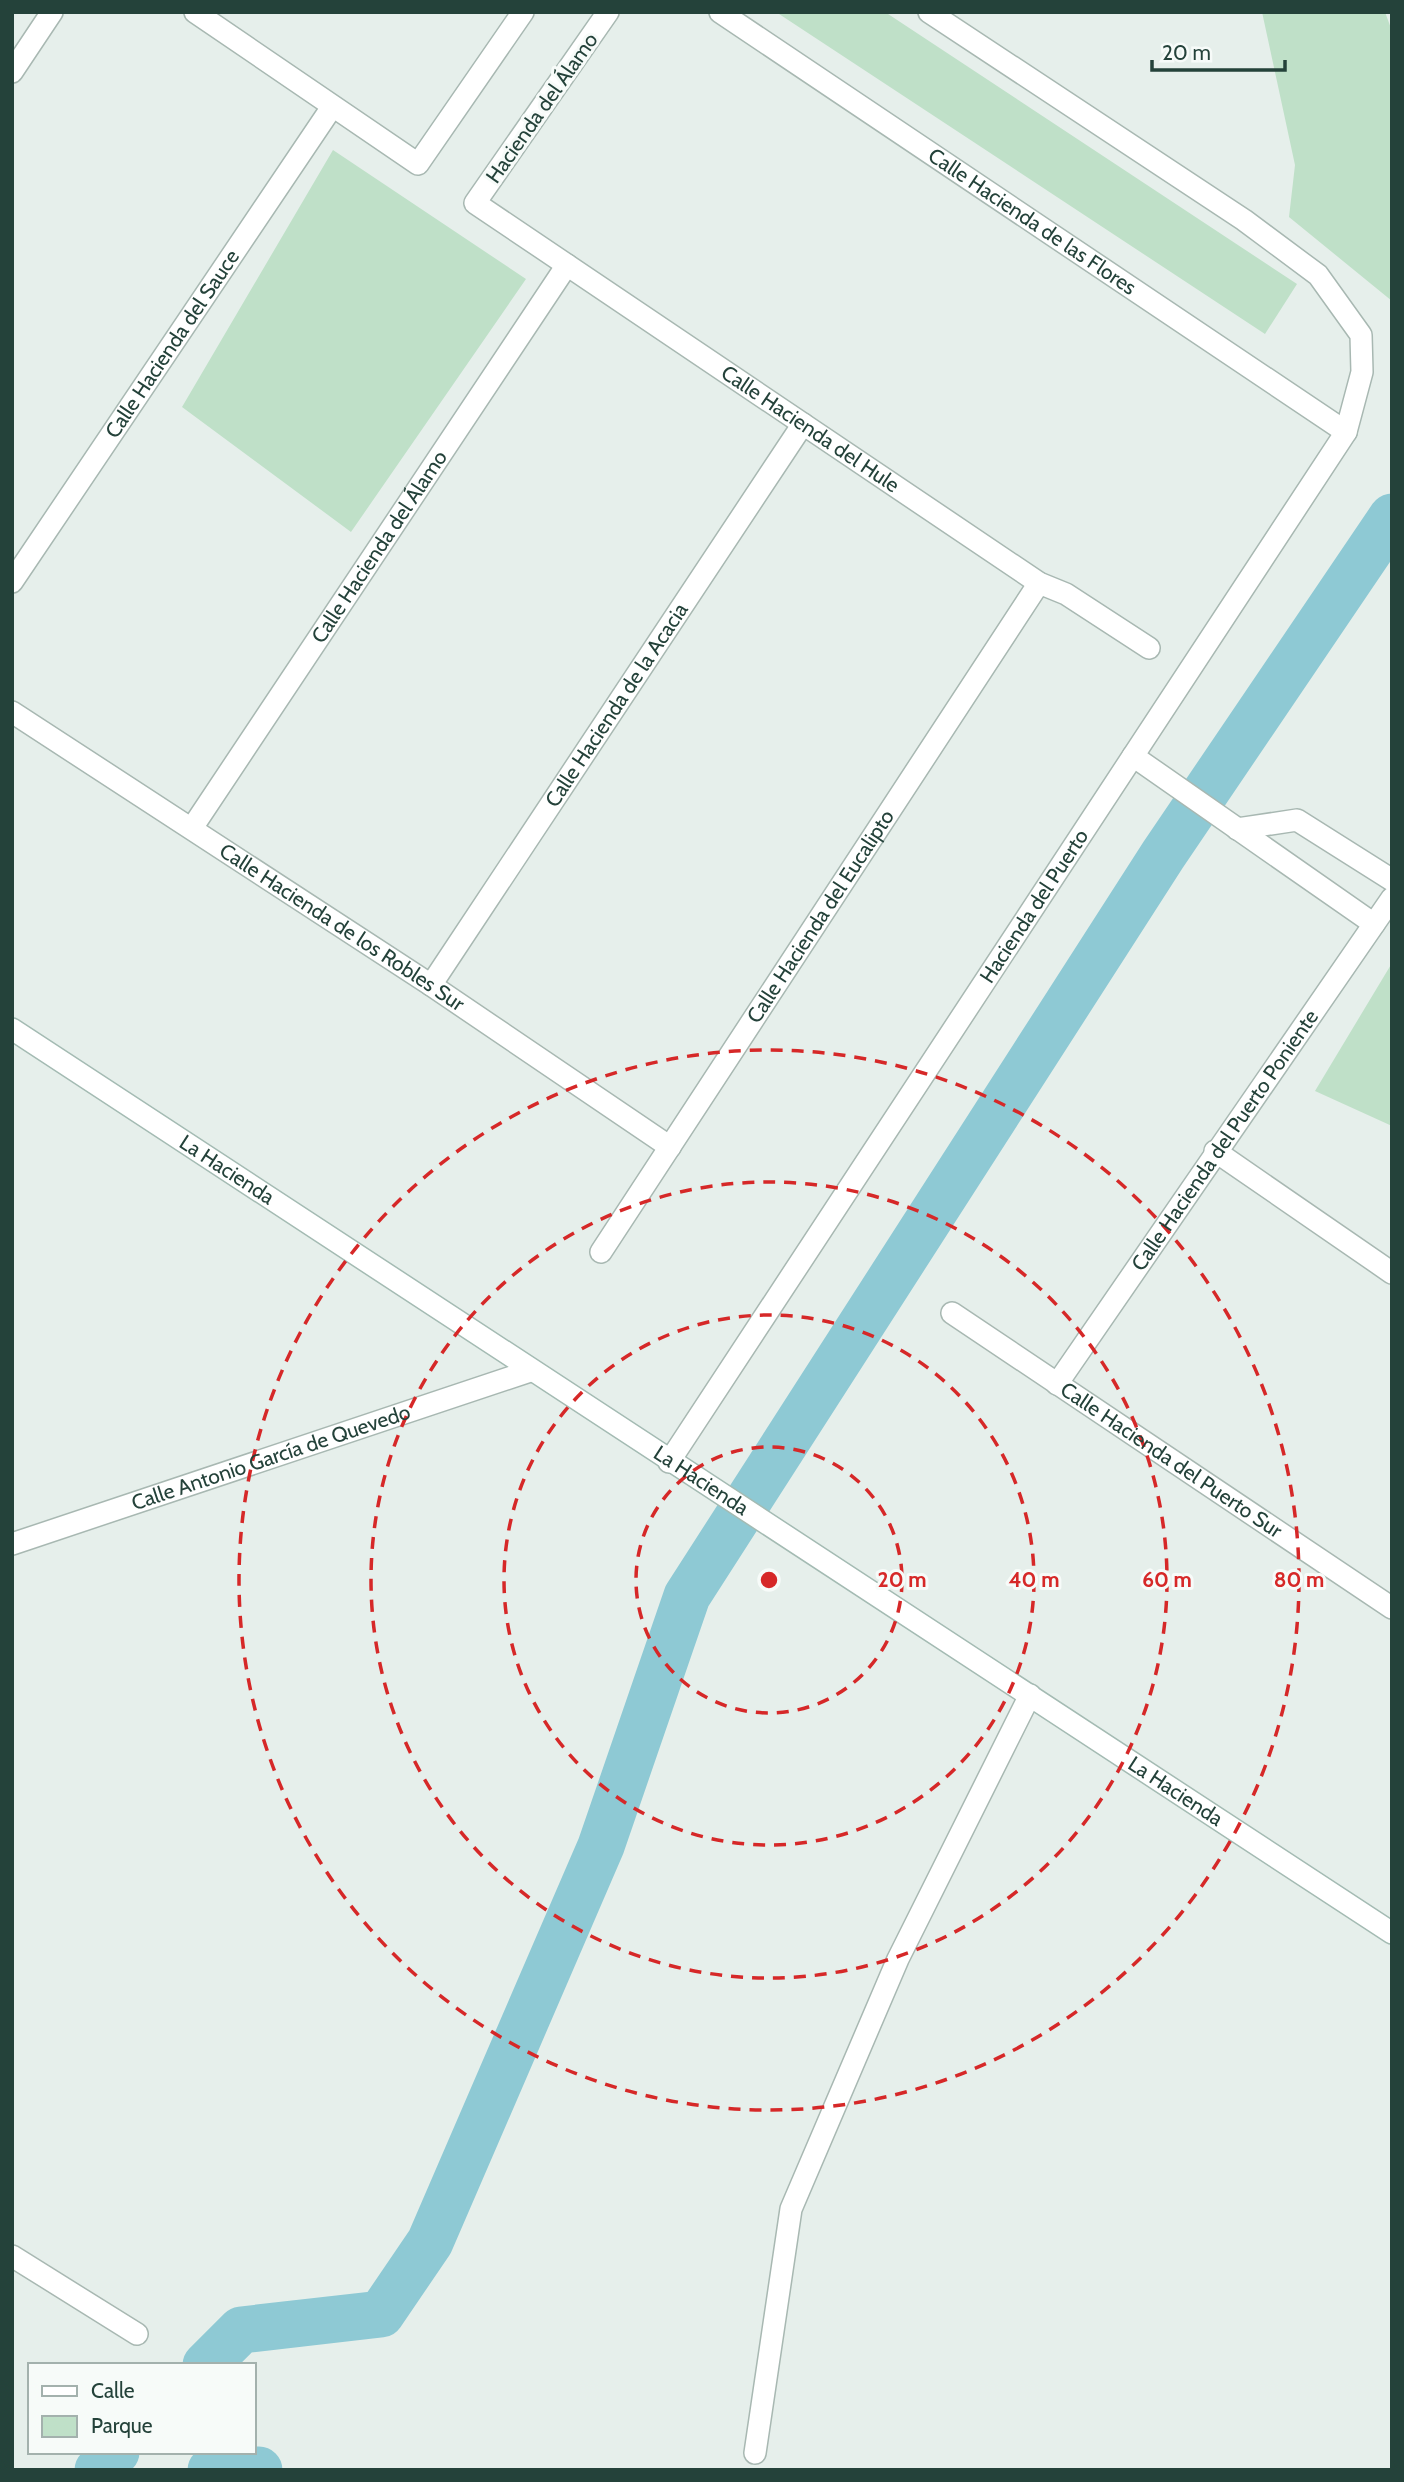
<svg xmlns="http://www.w3.org/2000/svg" width="1404" height="2482" font-family="Cabin,sans-serif">
	<style>
		.green { fill: #bfe0c8 }
		.lines { fill: none; stroke-linecap: round; stroke-linejoin: round }
		.canal { stroke: #8ec9d4; stroke-width: 47 }
		.street-casing { stroke: #a8b8b2; stroke-width: 24 }
		.secondary-casing { stroke: #a4bbb3; stroke-width: 24 }
		.street { stroke: #fff; stroke-width: 21 }
		.secondary { stroke: #fff; stroke-width: 21 }
		.ring { fill: none; stroke: #d62828; stroke-width: 3.5; stroke-dasharray: 12 9 }
		.labels { text-anchor: middle; stroke-width: 6; stroke-linejoin: round; paint-order: stroke }
		.street-label { font-size: 21px; fill: #24423a; stroke: #f7fbf9 }
		.centre { fill: #d62828; stroke: #f7fbf9; stroke-width: 3.5 }
		.ring-label { font-size: 21px; text-anchor: middle; font-weight: bold; fill: #d62828; stroke: #f7fbf9; stroke-width: 6; stroke-linejoin: round; paint-order: stroke }
	</style>
	<rect width="100%" height="100%" fill="#e6efeb"/>
	<path class="green" d="M776,12H885L1297,284L1265,334Z
		M1262,12H1385L1392,31V301L1289,217L1295,165Z
		M333,150L526,279L351,532L182,407Z
		M1392,963V1126L1315,1091Z"/>
	<g class="lines">
		<path class="canal" d="M206,2365L241,2330L381,2314L430,2242L601,1846L687,1596L1163,855L1392,517
			M98,2470L116,2452
			M211,2470H259"/>
		<g class="street-casing">
			<g id="street">
				<path d="M195,12L418,164L523,12"/>
				<path id="s1" d="M608,12L475,203L1039,583L1066,594L1149,648"/>
				<path id="s2" d="M720,12L1346,432"/>
				<path d="M12,72L52,12"/>
				<path id="s3" d="M12,582L332,107"/>
				<path id="s4" d="M12,712L431,985L670,1147"/>
				<path d="M1133,756L1374,924"/>
				<path id="s5" d="M192,828L567,265"/>
				<path d="M1237,829L1297,820L1392,880"/>
				<path id="s6" d="M431,985L803,424"/>
				<path d="M1215,1151L1392,1273"/>
				<path id="s7" d="M601,1252L1039,583"/>
				<path id="s8" d="M952,1313L1392,1608"/>
				<path id="s9" d="M1057,1384L1392,898"/>
				<path id="s10" d="M669,1462L1346,432L1362,372L1361,335L1318,275L1244,220L929,12"/>
				<path id="s11" d="M12,1544L530,1371"/>
				<path d="M12,2256L137,2334"/>
				<path d="M755,2453L791,2209L898,1959L1030,1695"/>
			</g>
		</g>
		<g class="secondary-casing">
			<g id="secondary">
				<path id="s12" d="M12,1029L1392,1933"/>
			</g>
		</g>
		<use href="#street" class="street"/>
		<use href="#secondary" class="secondary"/>
	</g>
	<g class="ring">
		<circle cx="769" cy="1580" r="133"/>
		<circle cx="769" cy="1580" r="265"/>
		<circle cx="769" cy="1580" r="398"/>
		<circle cx="769" cy="1580" r="530"/>
	</g>
	<g class="labels">
		<g class="street-label">
			<text transform="translate(542 108) rotate(-55)" y="7">Hacienda del Álamo</text>
			<text dy="7" stroke="none"><textPath href="#s2" startOffset="376">Calle Hacienda de las Flores</textPath></text>
			<text dy="7" stroke="none"><textPath href="#s3" startOffset="287">Calle Hacienda del Sauce</textPath></text>
			<text dy="7" stroke="none"><textPath href="#s1" startOffset="637">Calle Hacienda del Hule</textPath></text>
			<text dy="7" stroke="none"><textPath href="#s5" startOffset="338">Calle Hacienda del Álamo</textPath></text>
			<text dy="7" stroke="none"><textPath href="#s6" startOffset="336">Calle Hacienda de la Acacia</textPath></text>
			<text dy="7" stroke="none"><textPath href="#s10" startOffset="665">Hacienda del Puerto</textPath></text>
			<text dy="7" stroke="none"><textPath href="#s7" startOffset="401">Calle Hacienda del Eucalipto</textPath></text>
			<text dy="7" stroke="none"><textPath href="#s4" startOffset="394">Calle Hacienda de los Robles Sur</textPath></text>
			<text dy="7" stroke="none"><textPath href="#s9" startOffset="296">Calle Hacienda del Puerto Poniente</textPath></text>
			<text dy="7" stroke="none"><textPath href="#s12" startOffset="257">La Hacienda</textPath></text>
			<text dy="7" stroke="none"><textPath href="#s11" startOffset="273">Calle Antonio García de Quevedo</textPath></text>
			<text dy="7" stroke="none"><textPath href="#s8" startOffset="264">Calle Hacienda del Puerto Sur</textPath></text>
			<text dy="7" stroke="none"><textPath href="#s12" startOffset="824">La Hacienda</textPath></text>
			<text dy="7" stroke="none"><textPath href="#s12" startOffset="1391">La Hacienda</textPath></text>
		</g>
	</g>
	<circle cx="769" cy="1580" r="10" class="centre"/>
	<g class="ring-label">
		<text x="902" y="1587">20 m</text>
		<text x="1034" y="1587">40 m</text>
		<text x="1167" y="1587">60 m</text>
		<text x="1299" y="1587">80 m</text>
	</g>
	<rect width="1404" height="2482" fill="none" stroke="#24423a" stroke-width="28"/>
	<rect x="28" y="2363" width="228" height="91" fill="#f7fbf9" stroke="#a3b1ad" stroke-width="2"/>
	<rect x="42" y="2386" width="35" height="10" fill="#ffffff" stroke="#a3b1ad" stroke-width="2"/>
	<text x="91" y="2398" font-size="21" fill="#24423a">Calle</text>
	<rect x="42" y="2416" width="35" height="21" fill="#bfe0c8" stroke="#a3b1ad" stroke-width="2"/>
	<text x="91" y="2433" font-size="21" fill="#24423a">Parque</text>
	<path d="M1152 60v10h133v-10" fill="none" stroke="#24423a" stroke-width="3.5"/>
	<text x="1162" y="60" font-size="21" fill="#24423a" stroke="#f7fbf9" stroke-width="5" paint-order="stroke">20 m</text>
</svg>
